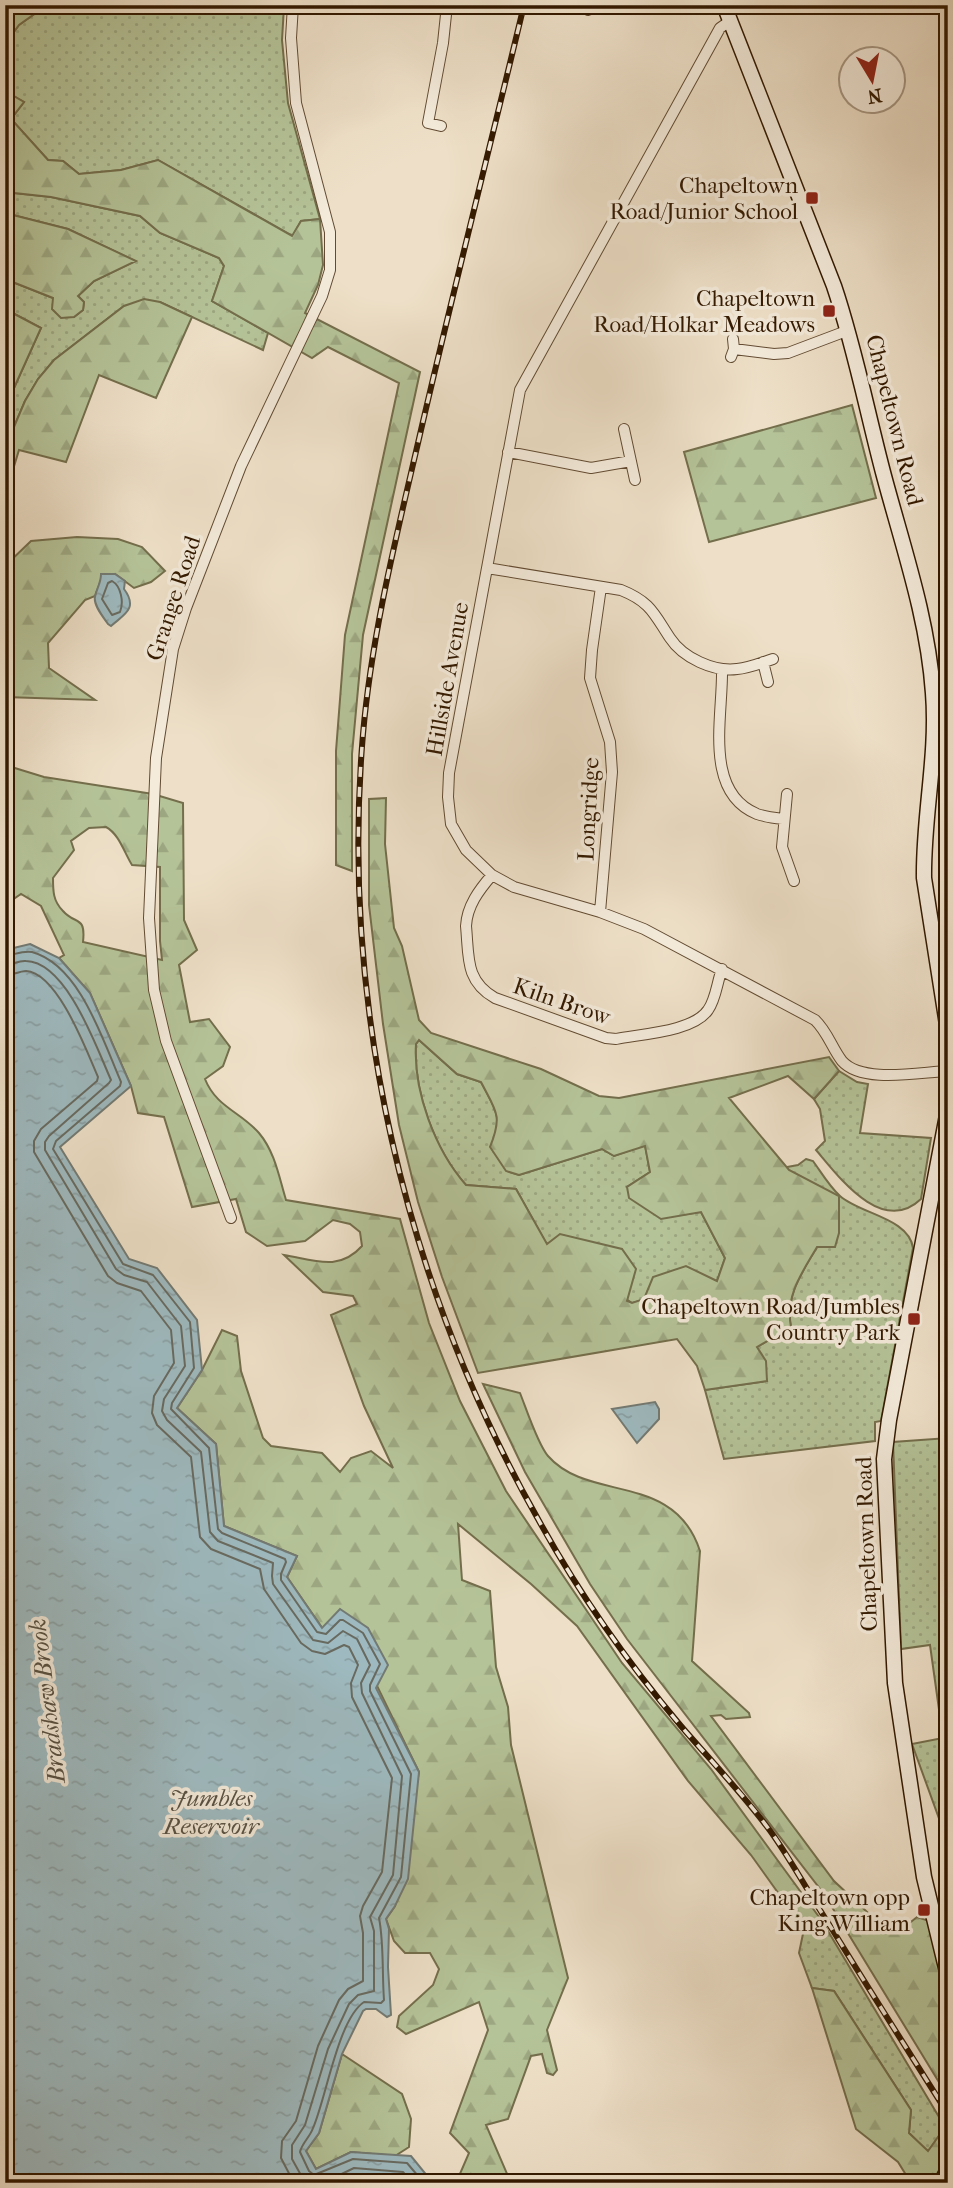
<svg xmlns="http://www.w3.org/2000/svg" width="953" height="2188" font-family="'IM FELL French Canon',serif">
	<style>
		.grass { fill: url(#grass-dots); stroke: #746e4c; stroke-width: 2 }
		.forest { fill: url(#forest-firs); stroke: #746e4c; stroke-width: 2; fill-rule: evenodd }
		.water { fill: url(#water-ripples); stroke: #737a73; stroke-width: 2 }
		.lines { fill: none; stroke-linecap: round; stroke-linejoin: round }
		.shore { stroke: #686a60; stroke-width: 2 }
		.minor-casing { stroke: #624b32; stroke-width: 12 }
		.secondary-casing { stroke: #331900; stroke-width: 17 }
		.minor { stroke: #f4ebdb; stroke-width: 10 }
		.secondary { stroke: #f4ebdb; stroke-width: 14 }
		.rail-casing { stroke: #331900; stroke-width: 6 }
		.rail { stroke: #f4ebdb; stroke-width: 3.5; stroke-dasharray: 10; stroke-linecap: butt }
		.poi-dot { fill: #8f2418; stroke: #f4ebdb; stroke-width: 2.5 }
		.labels { text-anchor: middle; stroke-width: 7; stroke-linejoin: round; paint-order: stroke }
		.poi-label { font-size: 23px; fill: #331900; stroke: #f4ebdb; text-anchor: end }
		.street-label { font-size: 23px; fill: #331900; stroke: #f4ebdb }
		.water-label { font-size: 24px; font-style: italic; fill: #585143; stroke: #f4ebdb }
	</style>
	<defs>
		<pattern id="grass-dots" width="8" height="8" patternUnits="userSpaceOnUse" patternTransform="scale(1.75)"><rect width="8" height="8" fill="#b5c398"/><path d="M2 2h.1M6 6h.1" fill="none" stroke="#9ca781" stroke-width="1.8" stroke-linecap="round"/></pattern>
		<pattern id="forest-firs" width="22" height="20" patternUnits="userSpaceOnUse" patternTransform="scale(1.75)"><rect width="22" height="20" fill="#b5c398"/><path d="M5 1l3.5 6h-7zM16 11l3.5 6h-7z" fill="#9ca781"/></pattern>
		<pattern id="water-ripples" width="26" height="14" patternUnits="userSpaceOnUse" patternTransform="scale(1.75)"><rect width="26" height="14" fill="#9ebac0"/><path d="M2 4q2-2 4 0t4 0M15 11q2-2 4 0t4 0" fill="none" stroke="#899fa3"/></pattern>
	</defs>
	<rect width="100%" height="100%" fill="#eee0c8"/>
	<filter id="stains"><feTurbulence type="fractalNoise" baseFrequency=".00286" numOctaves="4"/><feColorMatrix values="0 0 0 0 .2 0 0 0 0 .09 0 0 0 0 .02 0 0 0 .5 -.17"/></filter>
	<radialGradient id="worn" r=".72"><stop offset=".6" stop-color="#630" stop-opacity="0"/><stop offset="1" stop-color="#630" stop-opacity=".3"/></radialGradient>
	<path class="grass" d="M47,5H278L284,7L282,40L288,103L320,219L301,221L293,236L158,160L121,170L79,174L63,161L48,160L11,119L24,102L5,91V44L19,25Z
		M5,192L51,197L140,216L160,233L219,258L224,266L212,301L268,333L263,350L160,302L124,306L54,360L38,379L25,401L5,448V408L41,328L5,309V279L53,298L74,317L83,310L84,302L78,296L94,281L135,261L68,229L5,213Z
		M419,1040L457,1074L481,1082C496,1111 503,1115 491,1147L507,1171L519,1175L602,1149L614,1156L645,1145L650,1172L627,1187L661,1218L701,1212L725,1258L717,1281L632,1303L547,1245L516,1189L466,1185C435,1150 413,1091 416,1044Z
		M839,1071L857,1082L868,1084L860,1133L931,1138L921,1199C882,1236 839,1177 816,1150L825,1141L820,1109L814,1099Z
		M806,1159L813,1161C821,1172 829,1186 840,1196C860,1214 909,1218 913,1248L881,1421L875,1422V1441L724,1459L705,1390L767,1381L757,1347L791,1327C785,1295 802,1273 817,1247L787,1167L798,1165Z
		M948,1438V1836L945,1835L912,1744L943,1738L930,1645L901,1649L893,1442Z
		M822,1921L945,2127L928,2152L909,2133L911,2110L834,1991L812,1988L799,1953L804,1929Z"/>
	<path class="forest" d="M5,5H47L19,25L5,44Z
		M5,91L24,102L11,119L48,160L63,161L79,174L121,170L158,160L292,236L301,221L320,219L323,265L318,285L305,313L420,372L363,635L352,754V871L336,865V751L345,635L399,383L328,347L312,358L212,301L224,266L219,258L160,233L140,216L51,197L5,192Z
		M5,213L68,229L136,261L94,281L78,296L84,302L83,310L74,317L61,318L52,309L53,298L5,279Z
		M144,299L160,302L192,317L156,398L99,375L66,462L19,450L5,496V448L25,401L38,379L54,360L124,306Z
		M5,309L41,328L5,408Z
		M852,405L876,498L709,542L684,452Z
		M77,537L118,539L142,547L165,571L151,582L134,588L115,574L101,580L95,596L85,600L48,643L49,668L95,700L5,697V566L31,541Z
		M5,765L44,777L153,794L183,803L184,920L197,950L179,965L190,1022L209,1019L230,1047L223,1066L205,1079C216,1107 241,1112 259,1133C275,1152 279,1177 286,1200L400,1219L429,1323L460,1401L506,1491L622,1663L711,1769L822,1921L804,1929L751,1855L688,1781L577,1626L531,1584L458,1524L462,1580L490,1591L496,1667L508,1707L511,1745L568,1978L547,2030L557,2070L553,2075L547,2073L542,2054L531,2056L508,2119L486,2125L511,2183H456L469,2153L450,2133L488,2030L479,2002L406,2034L397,2027L399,2016L433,1985L439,1969L430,1953H405L394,1941L386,1919L395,1906L419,1772L340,1610L323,1629L287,1577L297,1556L224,1526L216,1444L177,1408L202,1370L222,1330L237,1336L241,1371L263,1438L271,1446L322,1453L340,1472L351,1458L371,1451L393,1468L364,1406L331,1315L357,1304L353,1296L323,1292L284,1255C314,1260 339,1272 362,1246L360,1232L350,1224L333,1220L305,1241L267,1246L246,1232L236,1199L192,1207L164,1117L138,1113L131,1086L90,993L59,958L64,955L41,906L21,894L15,898L5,892ZM106,827C119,834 124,852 132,865L160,867V941L162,960L83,942C86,915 75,925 63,911C53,901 53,891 53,878L74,850L71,841L89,828Z
		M386,798L385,844L394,928L402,946L419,1020L431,1033L541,1069L599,1096L619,1098L829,1057L839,1071L814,1099L788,1076L729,1098L789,1170L839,1196V1233L835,1247H817C802,1273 785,1295 791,1327L757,1347L766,1361L767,1381L705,1390L697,1366L677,1339L478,1373L442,1277L418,1202L399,1125L383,1024L369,905V799ZM419,1040L457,1074L481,1082C496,1111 503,1115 490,1147L506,1171L519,1175L602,1149L614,1156L645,1146L650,1172L627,1187L629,1198L661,1219L701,1212L725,1258L717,1281L686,1266L653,1277L644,1299L632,1303L627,1301L636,1269L622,1249L560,1234L547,1244L516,1189L466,1185C435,1150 413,1091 416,1044Z
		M483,1384L520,1393C526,1408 538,1445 548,1456C589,1503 674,1471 700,1551L692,1661L749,1713L750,1717L726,1719L721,1715L711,1716L834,1881L882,1926L897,1933L917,1917L948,1927V2097L824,1894L627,1639L590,1584L525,1472Z
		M812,1988L834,1991L911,2110L909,2133L928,2151L948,2123V2183H911L898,2162L856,2129Z
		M342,2054L402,2094L411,2119L409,2147L395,2156L351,2152L316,2169L306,2151L319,2133Z"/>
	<path class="water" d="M101,574H115L125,581L124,589C139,609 123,615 111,626L108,624C104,618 93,605 95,597C96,589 101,584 101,574Z
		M30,944L59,958L90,993L131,1086L60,1147L129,1259L157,1268L197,1320L202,1370L177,1408L216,1444L224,1526L297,1556L287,1577L322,1628L340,1609L368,1628L388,1665L376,1688L419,1772L408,1879L395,1906L386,1919L389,1929L388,1967L391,2015L387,2017L376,2009H366L363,2011L342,2054L319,2133L306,2151L316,2169L351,2152L411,2156L433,2183H5L7,2120H5V950Z
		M655,1402L659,1409V1419L637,1443L612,1409Z"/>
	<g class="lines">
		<path class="shore" d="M112,581C121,586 124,602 120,612L112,615L102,599L108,583Z
			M5,956C14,955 23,950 32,952C80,965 103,1041 121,1082L120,1086L56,1141L53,1149L123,1264L153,1275L190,1322L194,1368L172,1403L171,1409L209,1448L218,1529L222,1533L285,1559L286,1562L281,1574V1580L317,1632L326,1634L340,1620H343L363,1633L380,1664L370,1685V1691L411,1774L401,1877L379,1918C384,1943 382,1974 384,2000L381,2003L364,2002C338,2019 326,2099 313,2128C310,2137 302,2143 300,2152L309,2171L314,2175L353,2159L407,2163L424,2183
			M5,965C12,965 19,960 26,961C67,962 97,1049 111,1080L109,1083L49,1136L45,1142V1150L116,1269L124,1275L147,1282L181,1326L185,1366L164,1399L162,1411L167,1420L201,1452L210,1532L218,1541L273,1563L272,1576L273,1584L313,1640L328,1643L343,1631L357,1639L370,1665L361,1683L362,1693L402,1776L393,1875L370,1917L374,1931V1991L358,1995L349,2004L328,2049L305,2125L292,2145V2159L302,2177L310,2183
			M5,976C12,975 20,971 26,971C58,973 87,1052 98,1077L97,1081L41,1129L34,1141V1152L108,1276L117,1283L141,1291L171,1330L174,1363L154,1396L152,1413L157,1425L191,1457L200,1537L211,1549L260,1569L264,1589L301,1643L312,1651L325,1654L344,1645L349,1647L358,1665L351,1683L352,1697L392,1778L382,1872L363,1906L360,1916L363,1933V1981L348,1989L339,2000L318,2046L296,2121L282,2141L281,2158L294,2183
			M323,2183L354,2168L403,2172L412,2183"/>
		<g class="minor-casing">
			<path id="minor" d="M580,5L588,10
				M730,21L720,28L520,390L449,773L448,797L451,824L466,850L492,875L514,887L600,912L644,929L815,1020C827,1031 832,1048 842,1061C862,1084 920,1072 948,1071
				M441,126L428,123L443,43L447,5
				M734,349L774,354L788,353L849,330
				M731,357L734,349L733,339
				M624,429L635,480
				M508,452L591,468L631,461
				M487,568L621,590C651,602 654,614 670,638C683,658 714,672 737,669C749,668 761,663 773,659
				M763,662L768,682
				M722,670C723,716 703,792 757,814C765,817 775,818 784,819
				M935,742L948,740
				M787,794L782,847L794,881
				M492,875C479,890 467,906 466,926C469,957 465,981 495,998L606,1038L616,1039C640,1034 693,1032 708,1010C716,999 717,982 722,969
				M600,912L612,772L610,742L590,678L592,650L601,587
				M231,1218L166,1041L154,990L149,918L156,758L173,649L186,608L241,466L322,296L330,270V232L296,103L291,38L293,5"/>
		</g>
		<g class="secondary-casing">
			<path id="secondary" d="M724,5L834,286C855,348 867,412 884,476C903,547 928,619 933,693C938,755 923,816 924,878L948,1031
				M948,1110L889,1420L884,1459L895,1683L924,1877L948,1976
				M941,2183L948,2169"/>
		</g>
		<use href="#minor" class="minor"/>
		<use href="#secondary" class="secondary"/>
		<g class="rail-casing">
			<path id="rail" d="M524,5C490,147 454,288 421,430C398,530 372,631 363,734C340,1005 404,1282 538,1519C578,1592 628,1663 681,1726C711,1761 744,1795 771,1832C793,1863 811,1897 832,1929C870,1991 909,2052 948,2114"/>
		</g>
		<use href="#rail" class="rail"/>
	</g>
	<g class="poi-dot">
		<rect x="805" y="191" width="14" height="14" rx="3.5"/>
		<rect x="822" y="304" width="14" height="14" rx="3.5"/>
		<rect x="907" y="1312" width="14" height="14" rx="3.5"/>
		<rect x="917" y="1903" width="14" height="14" rx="3.5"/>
	</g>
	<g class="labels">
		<g class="poi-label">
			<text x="798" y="193">Chapeltown<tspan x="798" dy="26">Road/Junior School</tspan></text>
			<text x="815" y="306">Chapeltown<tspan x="815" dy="26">Road/Holkar Meadows</tspan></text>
			<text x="900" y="1314">Chapeltown Road/Jumbles<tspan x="900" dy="26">Country Park</tspan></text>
			<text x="910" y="1905">Chapeltown opp<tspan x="910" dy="26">King William</tspan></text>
		</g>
		<g class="street-label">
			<text transform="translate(895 420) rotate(76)" y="8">Chapeltown Road</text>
			<text transform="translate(173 598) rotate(-72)" y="8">Grange Road</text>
			<text transform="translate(447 679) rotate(-80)" y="8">Hillside Avenue</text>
			<text transform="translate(588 809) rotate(-87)" y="8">Longridge</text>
			<text transform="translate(562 1001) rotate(19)" y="8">Kiln Brow</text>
			<text transform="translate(866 1544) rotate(-92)" y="8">Chapeltown Road</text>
		</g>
		<g class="water-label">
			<text transform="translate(47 1701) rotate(-97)" y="8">Bradshaw Brook</text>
			<text x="211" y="1806">Jumbles<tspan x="211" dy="28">Reservoir</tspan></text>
		</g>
	</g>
	<rect width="953" height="2188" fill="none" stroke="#eee0c8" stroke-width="28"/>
	<rect x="7" y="7" width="939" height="2174" fill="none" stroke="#331900" stroke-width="3.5"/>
	<rect x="14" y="14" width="925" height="2160" fill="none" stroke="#331900" stroke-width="2"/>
	<g transform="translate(872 80) rotate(170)"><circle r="33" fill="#f4ebdb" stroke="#a79783" stroke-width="2"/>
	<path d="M0-5L12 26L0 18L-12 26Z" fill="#8f2418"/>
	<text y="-10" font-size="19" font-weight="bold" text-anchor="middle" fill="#331900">N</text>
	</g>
	<rect width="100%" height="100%" filter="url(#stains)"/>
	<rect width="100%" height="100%" fill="url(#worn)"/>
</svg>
